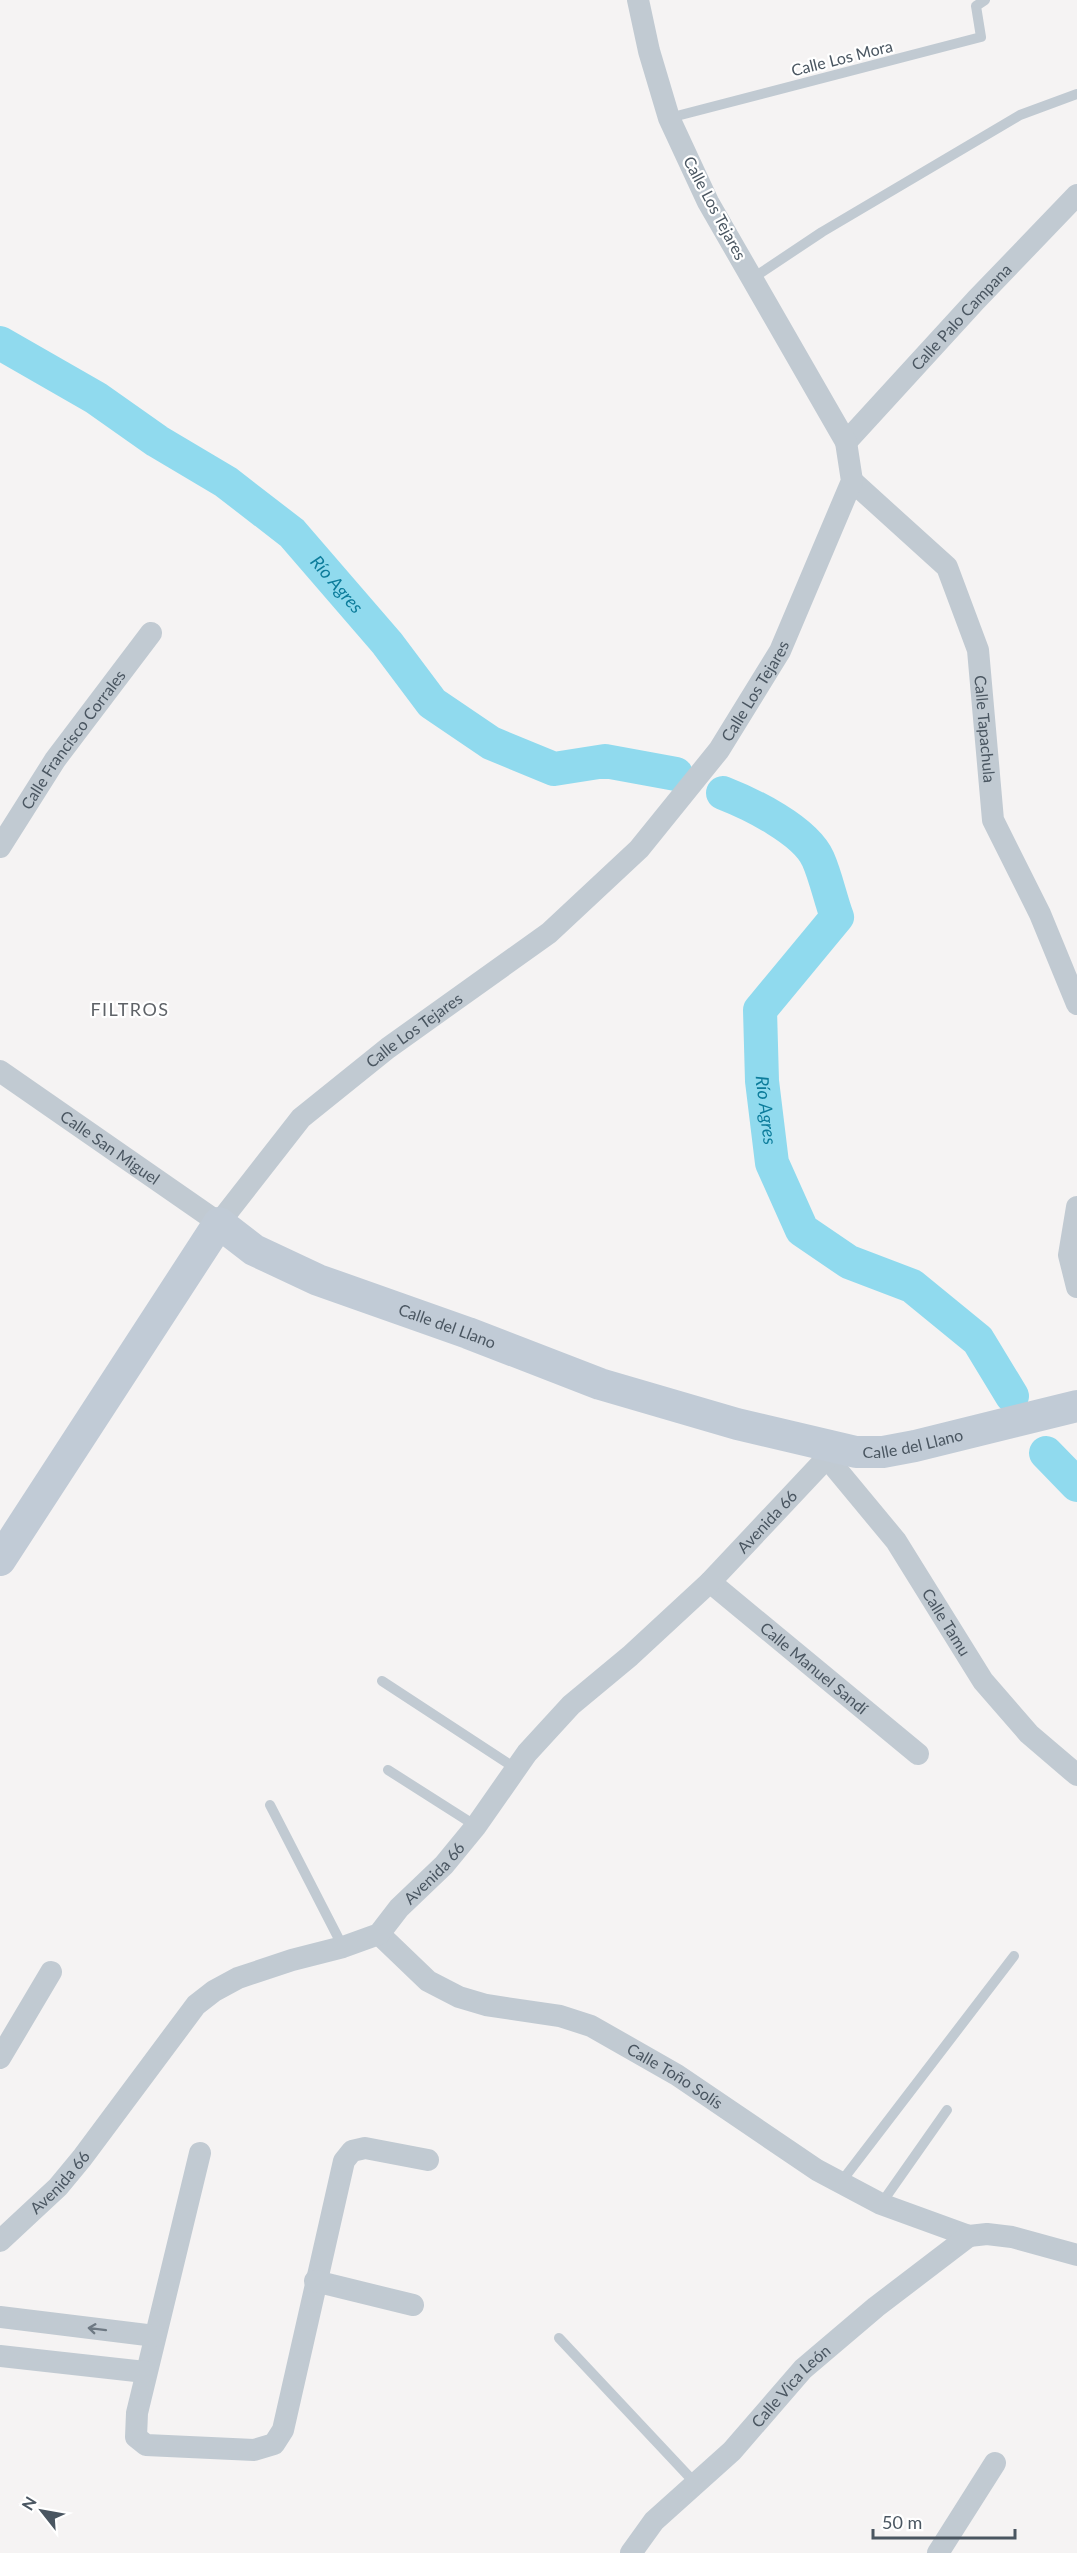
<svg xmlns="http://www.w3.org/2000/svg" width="1077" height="2553" font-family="Lato,sans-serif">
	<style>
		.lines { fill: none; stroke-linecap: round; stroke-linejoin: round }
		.river { stroke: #90daee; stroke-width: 34 }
		.lane { stroke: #c1cad2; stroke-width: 10 }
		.street { stroke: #c1cad2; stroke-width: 22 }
		.secondary { stroke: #c1cbd6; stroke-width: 32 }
		.oneway { stroke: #6e7983 }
		.labels { text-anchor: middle; stroke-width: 4.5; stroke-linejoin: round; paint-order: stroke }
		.street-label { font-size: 16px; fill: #4a5661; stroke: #fff }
		.water-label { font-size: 18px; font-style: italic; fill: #0c7c9b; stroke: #fff }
		.neighbourhood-label { font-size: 18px; letter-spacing: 1.5px; fill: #5f6368; stroke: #fff }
	</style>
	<rect width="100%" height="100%" fill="#f5f3f3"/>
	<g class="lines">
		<g class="river">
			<path id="s1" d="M0,343L96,398L157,441L226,482L292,533L387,643L432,703L491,743L554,769L605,761L676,774"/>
			<path id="s2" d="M723,793C751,804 805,830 818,859C826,877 830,898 837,917L760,1010L762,1081L772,1163L802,1230L849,1262L912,1286L978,1340L1012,1396"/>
			<path d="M1046,1453L1077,1485"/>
		</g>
		<path class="lane" d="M669,118L981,37L976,6L985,0
			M753,278L822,232L1020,115L1077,94
			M382,1681L515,1768
			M388,1770L476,1826
			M270,1805L343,1947
			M841,2182L1014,1956
			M881,2204L947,2110
			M559,2338L696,2484"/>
		<g class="street">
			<path id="s3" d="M846,442L976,300L1077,195"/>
			<path id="s4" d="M852,481L947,567L978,650L993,820L1040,914L1077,1004"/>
			<path id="s5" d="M0,847L55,760L151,633"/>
			<path id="s6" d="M0,1071L219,1223L301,1118L388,1048L549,933L639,849L719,750L780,651L852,481L846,442L708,202L669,118L649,51L638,0"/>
			<path d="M1077,1207L1069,1255L1077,1287"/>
			<path id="s7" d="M828,1459L896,1541L983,1681L1029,1734L1077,1775"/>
			<path id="s8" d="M710,1582L918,1754"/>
			<path id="s9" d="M379,1934L428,1981L459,1997L486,2005L560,2016L591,2026L677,2075L817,2170L881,2204L969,2236L987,2234L1012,2237L1077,2255"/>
			<path d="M0,2058L51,1972"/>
			<path d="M200,2153L137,2413L136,2437L146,2445L254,2450L274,2444L283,2430L344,2161L352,2151L365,2148L428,2160"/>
			<path id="s10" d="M0,2241L58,2187L82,2158L196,2005L214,1991L238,1978L292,1960L343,1947L379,1934L399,1908L444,1865L476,1826L527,1753L571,1705L630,1656L710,1582L837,1447"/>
			<path d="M315,2281L413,2305"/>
			<path d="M0,2317L155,2336"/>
			<path d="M0,2356L145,2372"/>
			<path id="s11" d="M631,2553L654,2521L732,2451L803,2369L876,2307L969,2236"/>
			<path d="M938,2553L995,2463"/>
		</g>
		<path class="secondary" id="s12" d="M0,1560L219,1223L254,1250L318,1280L468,1333L600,1384L737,1424L856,1452H883L915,1446L1077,1406"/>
	</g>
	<defs><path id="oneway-shaft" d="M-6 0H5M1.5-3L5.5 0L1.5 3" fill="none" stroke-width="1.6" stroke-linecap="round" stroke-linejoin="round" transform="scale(1.5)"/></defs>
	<use class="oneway" href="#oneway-shaft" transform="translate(97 2329) rotate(-173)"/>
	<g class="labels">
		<g class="street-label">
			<text transform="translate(842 58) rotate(-14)" y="6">Calle Los Mora</text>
			<text transform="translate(715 208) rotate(62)" y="6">Calle Los Tejares</text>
			<text dy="6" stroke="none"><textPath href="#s3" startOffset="170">Calle Palo Campana</textPath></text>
			<text dy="6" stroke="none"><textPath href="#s6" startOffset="1029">Calle Los Tejares</textPath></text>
			<text dy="6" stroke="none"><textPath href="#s4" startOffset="296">Calle Tapachula</textPath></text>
			<text dy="6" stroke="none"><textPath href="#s5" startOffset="130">Calle Francisco Corrales</textPath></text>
			<text dy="6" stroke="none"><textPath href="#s6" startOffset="543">Calle Los Tejares</textPath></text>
			<text dy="6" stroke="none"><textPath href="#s6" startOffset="134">Calle San Miguel</textPath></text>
			<text dy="6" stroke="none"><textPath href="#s12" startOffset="654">Calle del Llano</textPath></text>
			<text dy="6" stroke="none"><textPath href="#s12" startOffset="1140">Calle del Llano</textPath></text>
			<text dy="6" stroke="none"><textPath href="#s10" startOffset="1074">Avenida 66</textPath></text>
			<text dy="6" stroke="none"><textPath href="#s7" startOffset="202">Calle Tamu</textPath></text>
			<text dy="6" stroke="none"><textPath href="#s8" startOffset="135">Calle Manuel Sandí</textPath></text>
			<text dy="6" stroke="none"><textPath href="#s10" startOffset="588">Avenida 66</textPath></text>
			<text dy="6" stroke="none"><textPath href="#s9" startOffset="336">Calle Toño Solís</textPath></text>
			<text dy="6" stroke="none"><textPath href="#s10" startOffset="84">Avenida 66</textPath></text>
			<text dy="6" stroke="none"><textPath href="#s11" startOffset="232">Calle Vica León</textPath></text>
		</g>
		<g class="water-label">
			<text dy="6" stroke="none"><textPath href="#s1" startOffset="417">Río Agres</textPath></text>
			<text dy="6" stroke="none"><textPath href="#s2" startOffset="400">Río Agres</textPath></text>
		</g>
		<g class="neighbourhood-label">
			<text x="130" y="1016">FILTROS</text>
		</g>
	</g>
	<g transform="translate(42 2511) rotate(301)" stroke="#ffffff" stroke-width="4.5" paint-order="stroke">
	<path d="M0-4.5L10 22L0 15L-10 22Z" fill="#4a5661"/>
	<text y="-9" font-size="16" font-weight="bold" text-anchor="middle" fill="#4a5661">N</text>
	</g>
	<path d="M873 2529v9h142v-9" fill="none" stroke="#4a5661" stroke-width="3"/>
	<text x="882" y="2529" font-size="18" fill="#4a5661" stroke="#ffffff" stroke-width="4.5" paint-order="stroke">50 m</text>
</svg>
